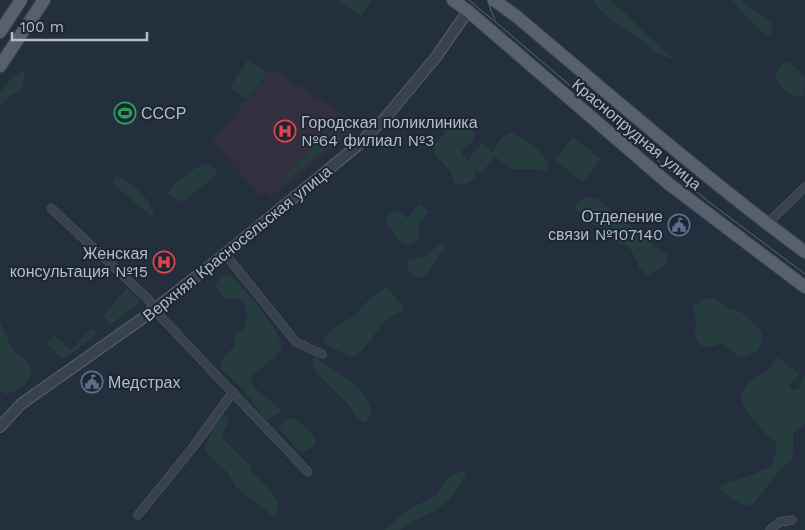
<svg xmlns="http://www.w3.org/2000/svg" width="805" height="530" font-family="'Work Sans',sans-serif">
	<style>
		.medical { fill: #32303f }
		.green { fill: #263c3f }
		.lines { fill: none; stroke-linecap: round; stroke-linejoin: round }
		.minor-casing { stroke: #565f6c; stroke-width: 9 }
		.tertiary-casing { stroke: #565f6c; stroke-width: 12 }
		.primary-casing { stroke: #414a57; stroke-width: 14 }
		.minor { stroke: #38414e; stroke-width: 8 }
		.tertiary { stroke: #38414e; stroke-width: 10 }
		.primary { stroke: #56606e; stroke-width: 12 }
		.tram { stroke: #5a6575; stroke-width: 1 }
		.labels { text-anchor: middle; stroke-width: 4; stroke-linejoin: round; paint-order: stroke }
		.poi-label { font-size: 16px; fill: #b4bcc9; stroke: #1d2633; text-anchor: start }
		.street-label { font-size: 16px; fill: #b4bcc9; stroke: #1d2633 }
	</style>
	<rect width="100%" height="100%" fill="#242f3e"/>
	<path class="medical" d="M272,69L349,118L352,127L349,134L271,197L265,192L261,196L212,141Z"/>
	<path class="green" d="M337,0H372L361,16Z
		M594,0H609L628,15L648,36L676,60L654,52L641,40L616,24L595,5Z
		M731,0H742C751,10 765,14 772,25L771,34L767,35L759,29Z
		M248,60L268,73L246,99L230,87Z
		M785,62L790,63L805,77L804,96C790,101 783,87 775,78L778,68Z
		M22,71L25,74L21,91L9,96L0,107V92L11,79Z
		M459,120L474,132V141L463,149L462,153L467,161L482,143L493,153C496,144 502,134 512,133C524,139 552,156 548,170L512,169L495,157L480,174L474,170L475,177C469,183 463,186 455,184L450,171L434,154L433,147L451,125Z
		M327,133L337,137L339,141L323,151L282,184L283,180Z
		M573,137L601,159L583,182L555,160Z
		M205,164L210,165L217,171L216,175L188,198L180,202L168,193C172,184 195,166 205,164Z
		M119,178C131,180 156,205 153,217L138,206L113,183L115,179Z
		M588,197L598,199L618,217L638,231L655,247L667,254V264L648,275L639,268L636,259L629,247L614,241L600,228L589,223L576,209L577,203Z
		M419,204L429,212L418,225C425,238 412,250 400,241C395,238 394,232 390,228C386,223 385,220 388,214L398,211L407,218Z
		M439,244H443L446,247L427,273L420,279C410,277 407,269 407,260L425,257Z
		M227,274C238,278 286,337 281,348C275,361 259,367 251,378C255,396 273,398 282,412L266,420L241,387L223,371L220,362C224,355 232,351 236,343L234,339L235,334L244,330C248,322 249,300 236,298C232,297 229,300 225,298C220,295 217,289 215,285L222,276Z
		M127,288L141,302L110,325L103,316Z
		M386,288L390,290L404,309C399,315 392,314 387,319C376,329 366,352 352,357L326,345L323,342C329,326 345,324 356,314C365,305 373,292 386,288Z
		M716,298L727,308L741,312L760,330L763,338L757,352L740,358L722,343L710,347L700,345L695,338L696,319L693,306L705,299Z
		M0,319C3,328 7,339 12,348C16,355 25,357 29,364C37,378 17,392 6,394L0,390Z
		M92,328L98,334L63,359L46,343L55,336L71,350Z
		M314,356C332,372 366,383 371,411L368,420L364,423L357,418L350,406L317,373L313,364Z
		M778,357L799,374L789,386L794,391C800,389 801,385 801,380L805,376V423L793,433V452L791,460L781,469L755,502L748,506C737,504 728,497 720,489L722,485L752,475L769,467L773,463L777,445L775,441L764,432L752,418L744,406L741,397C744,383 755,378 766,371C769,370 775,361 778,357Z
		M224,415L228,418V422L222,435L224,440L252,468L250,470C261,481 283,497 277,514L273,516L236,487L227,472L209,456L205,448L213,426Z
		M289,418C299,419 314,433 316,444C310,449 306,452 298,451L280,429L279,426Z
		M460,472H465V477L448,501L433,512L411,522L400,530H385L406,511L435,496L445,481L452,475Z"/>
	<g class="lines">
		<g class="minor-casing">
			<path id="minor" d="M51,208L148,299L161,317L308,472
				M767,224L805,187
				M225,254L296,342L322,354
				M138,515L194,446L233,392
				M770,530L780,522L792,520"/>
		</g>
		<g class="tertiary-casing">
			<path id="tertiary" d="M0,427L21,404L143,318L225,254L357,146L386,117L436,57L468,11"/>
		</g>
		<g class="primary-casing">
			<path id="primary" d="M453,0L468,11L669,184L805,287
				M494,0L516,16C611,96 705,178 805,252
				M0,32L21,0
				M0,66L44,0"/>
		</g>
		<use href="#minor" class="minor"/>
		<use href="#tertiary" class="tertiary"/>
		<use href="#primary" class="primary"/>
		<path class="tram" d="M469,0L505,30L663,165L713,205L805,274
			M488,0L491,11L495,19"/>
	</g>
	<defs>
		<g id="stadium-ring" transform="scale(1.125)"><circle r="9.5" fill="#1d2633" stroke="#2e9e5b" stroke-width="1.5"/><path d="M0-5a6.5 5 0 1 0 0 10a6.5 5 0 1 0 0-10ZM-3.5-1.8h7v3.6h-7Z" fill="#2e9e5b"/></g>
		<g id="hospital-ring" transform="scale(1.125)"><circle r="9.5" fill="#1d2633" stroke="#e0444e" stroke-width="1.5"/><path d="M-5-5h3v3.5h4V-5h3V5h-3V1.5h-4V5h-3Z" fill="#e0444e"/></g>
		<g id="civic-ring" transform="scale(1.125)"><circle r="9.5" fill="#1d2633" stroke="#5c6f8a" stroke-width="1.5"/><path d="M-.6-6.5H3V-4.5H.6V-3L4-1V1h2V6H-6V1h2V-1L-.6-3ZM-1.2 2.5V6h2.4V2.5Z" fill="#5c6f8a"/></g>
	</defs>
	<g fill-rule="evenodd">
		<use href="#stadium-ring" x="125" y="113"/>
		<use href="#hospital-ring" x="285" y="131"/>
		<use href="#civic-ring" x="679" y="225"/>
		<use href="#hospital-ring" x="164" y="262"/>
		<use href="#civic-ring" x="92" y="382"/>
	</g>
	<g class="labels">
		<g class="poi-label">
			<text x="141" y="119">СССР</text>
			<text x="301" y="128">Городская поликлиника<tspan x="301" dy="18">№64 филиал №3</tspan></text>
			<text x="663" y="222" text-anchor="end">Отделение<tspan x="663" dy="18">связи №107140</tspan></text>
			<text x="148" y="259" text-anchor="end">Женская<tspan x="148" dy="18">консультация №15</tspan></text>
			<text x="108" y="388">Медстрах</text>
		</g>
		<g class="street-label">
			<text transform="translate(637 134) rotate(40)" y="6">Краснопрудная улица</text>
			<text transform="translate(237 243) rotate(-39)" y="6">Верхняя Красносельская улица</text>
		</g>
	</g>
	<path d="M12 32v8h135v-8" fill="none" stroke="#b4bcc9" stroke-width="2.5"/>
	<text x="20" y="32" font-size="15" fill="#b4bcc9" stroke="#1d2633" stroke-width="4" paint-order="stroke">100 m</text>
</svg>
